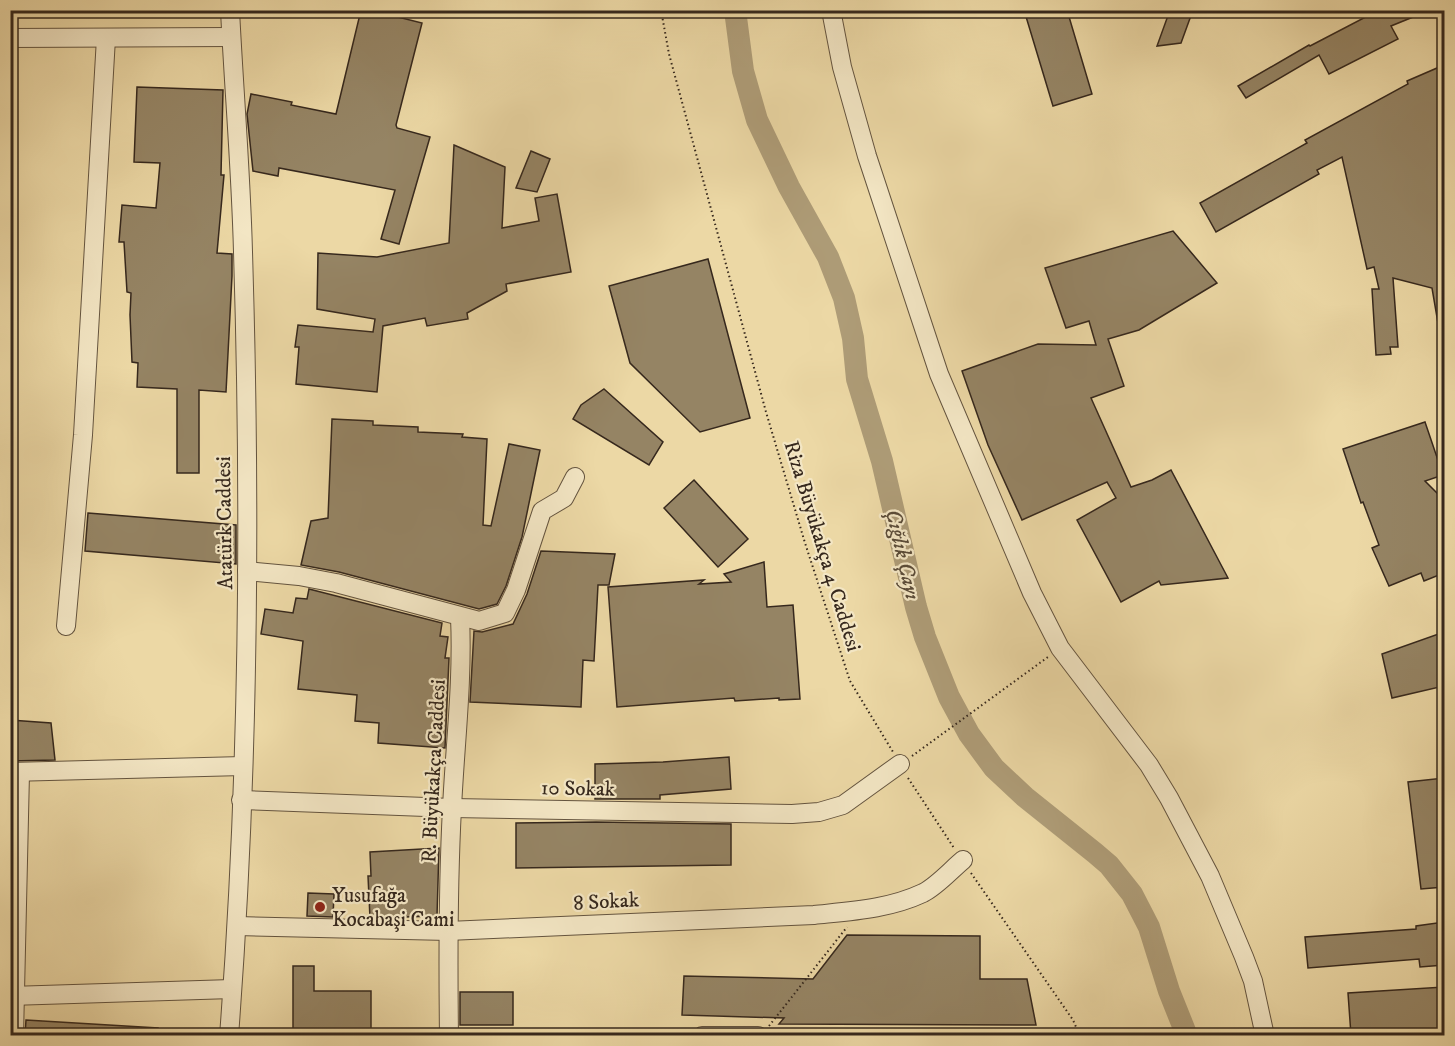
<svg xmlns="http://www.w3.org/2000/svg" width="1455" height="1046" font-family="'IM FELL DW Pica',serif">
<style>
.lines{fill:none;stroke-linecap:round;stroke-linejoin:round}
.river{stroke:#ae9c77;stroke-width:22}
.building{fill:#958464;stroke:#36281d;stroke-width:1.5}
.minor-casing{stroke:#64543f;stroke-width:20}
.path{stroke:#36281d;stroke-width:2;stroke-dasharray:1.5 3;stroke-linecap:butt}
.minor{stroke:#f3e6c4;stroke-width:18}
.poi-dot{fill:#8f2418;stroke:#f3e6c4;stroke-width:2}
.labels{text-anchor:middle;stroke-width:4.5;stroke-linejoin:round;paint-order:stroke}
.street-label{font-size:21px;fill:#36281d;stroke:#f3e6c4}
.poi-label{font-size:21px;fill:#36281d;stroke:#f3e6c4;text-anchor:start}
.water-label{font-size:22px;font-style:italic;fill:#5a4b38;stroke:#f3e6c4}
</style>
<rect width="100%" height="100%" fill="#ecd8a5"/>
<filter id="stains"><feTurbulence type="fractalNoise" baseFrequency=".00333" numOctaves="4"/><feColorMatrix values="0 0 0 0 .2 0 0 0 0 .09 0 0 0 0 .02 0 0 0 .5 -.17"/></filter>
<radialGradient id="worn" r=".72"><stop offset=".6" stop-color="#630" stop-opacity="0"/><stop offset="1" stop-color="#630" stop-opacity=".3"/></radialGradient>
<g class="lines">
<!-- river -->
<polyline class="river" points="735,10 743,71 757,120 789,187 828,257 844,298 853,338 857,379 882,461 916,607 925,637 949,697 969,734 994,768 1025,797 1095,853 1109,865 1132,894 1149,927 1169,991 1187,1036"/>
</g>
<!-- building -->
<g class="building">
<polygon points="361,10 370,10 422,23 396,125 397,128 430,137 399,244 381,239 395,190 279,168 278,176 253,171 247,114 251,94 292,102 291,105 336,114"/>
<polygon points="1024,10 1067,10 1092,94 1053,106"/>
<polygon points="1170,10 1193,10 1181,43 1157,46"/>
<polygon points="1379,10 1428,11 1391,26 1398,39 1329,74 1319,55 1246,98 1238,86 1309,45 1310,46"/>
<polygon points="1444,65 1444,328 1439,329 1432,288 1393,278 1398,347 1390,347 1391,354 1376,355 1372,289 1379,289 1374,267 1367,269 1342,157 1317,170 1319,174 1216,232 1200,203 1307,143 1305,140 1408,84 1407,81"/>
<polygon points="137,87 223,90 221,175 224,175 217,253 232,254 232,276 226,392 199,390 199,473 177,473 177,389 137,387 138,363 132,362 130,315 131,293 127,292 124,242 119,242 122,205 156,208 160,163 134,162"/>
<polygon points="454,145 505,167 502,228 539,221 535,198 557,194 571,272 506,284 507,291 467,313 468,319 427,326 425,318 383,326 377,392 296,384 299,347 295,347 298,325 373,332 375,319 317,309 318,253 377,257 449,243"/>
<polygon points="531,151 550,159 537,192 516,188"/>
<polygon points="1173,231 1217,283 1139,330 1108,339 1124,386 1091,398 1131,487 1152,480 1171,470 1228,578 1161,585 1159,581 1121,602 1077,520 1116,498 1107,482 1022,520 988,445 962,371 1038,344 1096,345 1089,321 1066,328 1045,268"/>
<polygon points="708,259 750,418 700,432 630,363 609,286"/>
<polygon points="604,389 663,442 649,465 573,419 581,405"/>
<polygon points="332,419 373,421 373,425 418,427 418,432 463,434 462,437 487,439 483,525 491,526 509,444 540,450 522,537 506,586 497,604 479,609 339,572 301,565 311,521 328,518"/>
<polygon points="1425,422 1443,475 1425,481 1444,500 1444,573 1424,581 1421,573 1389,586 1372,548 1379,545 1363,502 1361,503 1343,449"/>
<polygon points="694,480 748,539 718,567 664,508"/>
<polygon points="88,513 236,525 236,564 85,551"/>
<polygon points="541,551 615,554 609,585 598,585 594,661 583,660 581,707 470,702 474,631 482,632 513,624 527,594"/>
<polygon points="764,562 767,607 793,605 800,699 779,700 779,698 735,701 734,698 617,707 608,587 704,580 699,584 731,582 724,574"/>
<polygon points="309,589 442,623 440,636 448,637 445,658 449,658 445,748 378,743 379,723 355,721 357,695 298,689 303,641 261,634 265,609 293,613 296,598 307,599"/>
<polygon points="1444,632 1444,686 1392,698 1382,654"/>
<polygon points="10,720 51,723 55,760 10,761"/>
<polygon points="729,757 731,789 660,795 660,799 595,799 595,764 663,762"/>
<polygon points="1444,778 1444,887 1421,889 1408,782"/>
<polygon points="596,822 731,824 731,865 516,868 516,823"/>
<polygon points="439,848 437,916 370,918 368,876 371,876 370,852"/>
<polygon points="308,893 334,894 333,917 307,916"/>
<polygon points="1444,922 1444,965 1420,967 1419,959 1308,968 1305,937 1416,929 1416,926"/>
<polygon points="847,935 980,936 980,979 1027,979 1036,1025 779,1024 784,1018 682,1015 684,976 813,979"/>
<polygon points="293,966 314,966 314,991 371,991 371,1035 316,1035 316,1029 293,1029"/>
<polygon points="1444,987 1444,1035 1351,1035 1348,993"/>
<rect x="460" y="992" width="53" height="33"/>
<polygon points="26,1020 158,1028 158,1035 25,1035"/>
</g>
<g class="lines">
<!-- minor casing -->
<g class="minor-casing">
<g id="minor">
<polyline points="831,10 842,67 867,156 939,374 1032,593 1060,648 1149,765 1169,798 1210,876 1244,957 1253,981 1265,1036"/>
<polyline points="10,38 231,37"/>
<polyline points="247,571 299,576 336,583 479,621 505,613 516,590 542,511 564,498 575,477"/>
<polyline points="66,626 83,435 106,38"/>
<polyline points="10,772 243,766"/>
<polyline points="241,800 452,808 792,814 819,812 843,805 900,764"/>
<path d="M237,926L448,931L814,915C852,911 889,909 923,893C937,886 951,870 963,860"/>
<polyline points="10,996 232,989"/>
<polyline points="14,1036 20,773"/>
<path d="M229,1036C249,775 251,513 243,252C241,172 234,91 230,10"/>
<path d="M449,1036C448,960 448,884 452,808C455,744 463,681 460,617"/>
<polyline points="702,1036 758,1036"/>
</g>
</g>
<!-- path -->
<g class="path">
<polyline points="661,10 669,54 766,412 805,543 850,681 893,752"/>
<polyline points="912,756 1048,657"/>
<polyline points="908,778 954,848"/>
<polyline points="971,873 1073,1020 1080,1036"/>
<polyline points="769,1026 847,927"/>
</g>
<!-- minor -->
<use href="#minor" class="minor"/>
</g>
<!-- markers -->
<circle class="poi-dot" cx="320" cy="907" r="6"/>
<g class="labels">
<!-- street labels -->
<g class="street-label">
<text transform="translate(224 523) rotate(-91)" y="7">Atatürk Caddesi</text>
<text transform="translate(823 546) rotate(73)" y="7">Riza Büyükakça 4 Caddesi</text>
<text transform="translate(433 771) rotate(-87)" y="7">R. Büyükakça Caddesi</text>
<text transform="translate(578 788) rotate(1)" y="7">10 Sokak</text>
<text transform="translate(606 901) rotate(-3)" y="7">8 Sokak</text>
</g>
<!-- poi labels -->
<g class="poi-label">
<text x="332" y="902">Yusufağa<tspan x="332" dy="24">Kocabaşi Cami</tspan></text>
</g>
<!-- water labels -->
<g class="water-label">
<text transform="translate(904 554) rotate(77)" y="8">Çığlık Çayı</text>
</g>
</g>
<!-- margin -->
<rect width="1455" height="1046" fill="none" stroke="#ecd8a5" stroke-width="36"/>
<rect x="12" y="12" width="1431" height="1022" fill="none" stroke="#36281d" stroke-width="3"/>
<rect x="18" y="18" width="1419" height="1010" fill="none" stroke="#36281d" stroke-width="1.5"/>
<rect width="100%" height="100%" filter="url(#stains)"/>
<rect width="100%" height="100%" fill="url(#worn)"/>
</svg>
